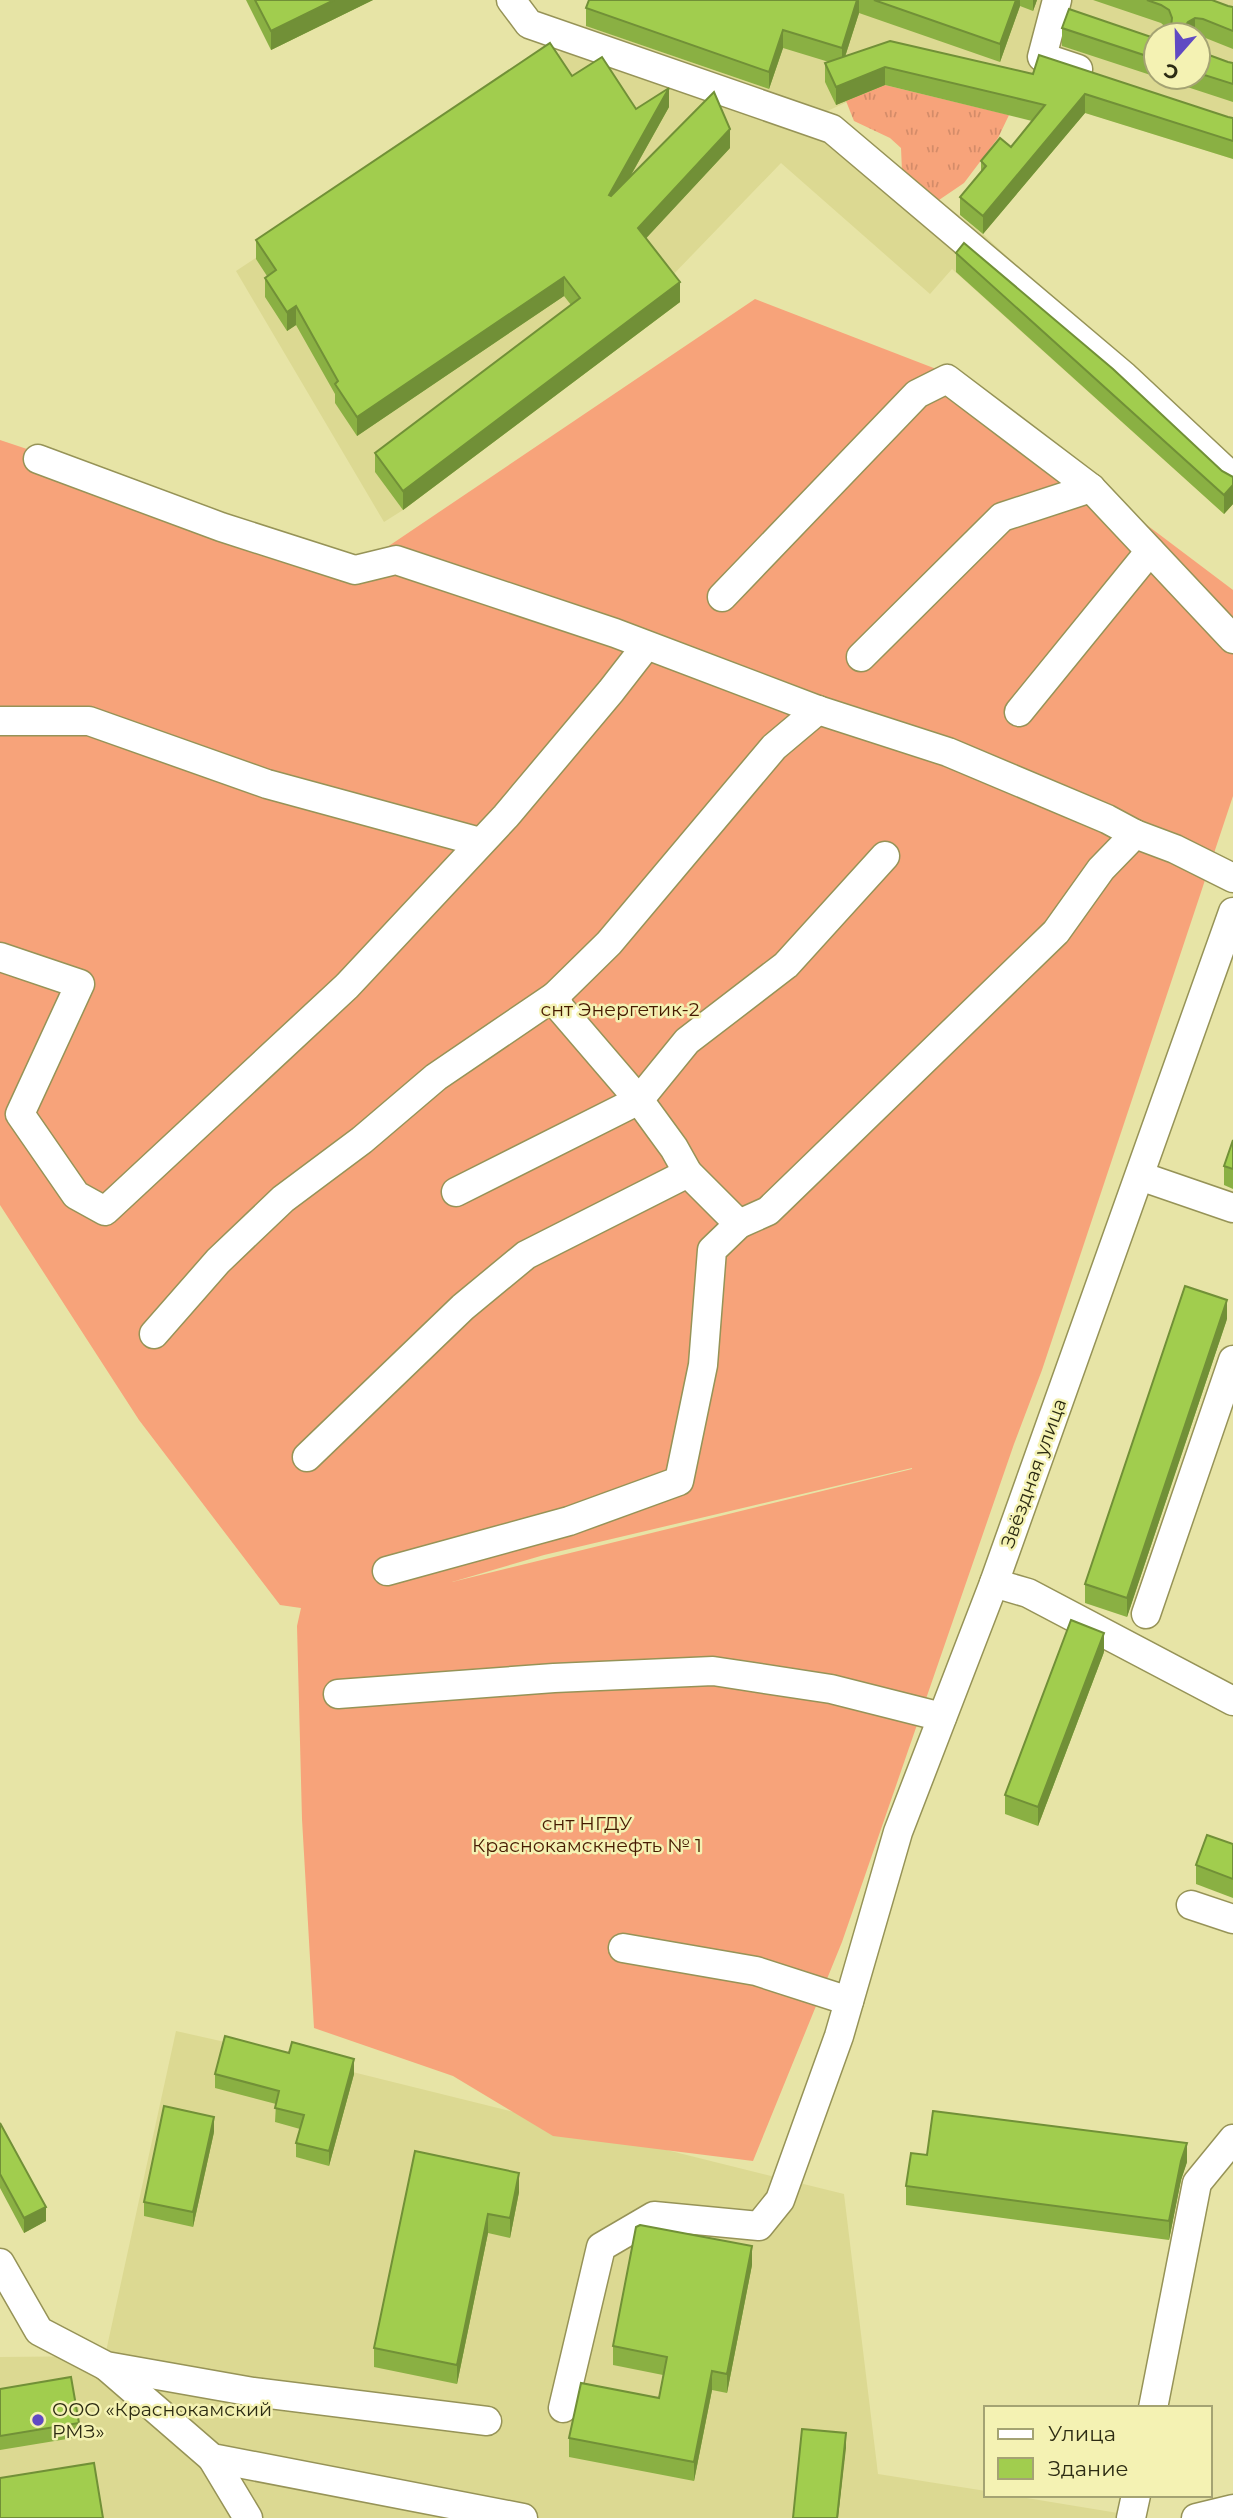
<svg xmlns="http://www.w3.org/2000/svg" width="1233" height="2518" font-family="Montserrat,sans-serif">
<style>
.built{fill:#dcd992;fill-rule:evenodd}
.grass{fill:url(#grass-tufts)}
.garden{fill:#f7a37a;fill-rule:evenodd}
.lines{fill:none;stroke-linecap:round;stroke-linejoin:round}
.minor-casing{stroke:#969357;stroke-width:31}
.minor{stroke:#fff;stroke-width:28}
.wall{fill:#8ab043}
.shaded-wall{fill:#719037}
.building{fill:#a1cd4e;stroke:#719037;stroke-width:2}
.poi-dot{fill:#604ac3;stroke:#f4f2b3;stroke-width:2.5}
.labels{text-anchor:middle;stroke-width:5;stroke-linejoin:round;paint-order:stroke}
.park-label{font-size:19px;fill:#461a01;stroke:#f4f2b3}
.street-label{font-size:19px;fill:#2d2c13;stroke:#f4f2b3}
.poi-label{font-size:19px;fill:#2d2c13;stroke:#f4f2b3;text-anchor:start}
</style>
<defs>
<pattern id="grass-tufts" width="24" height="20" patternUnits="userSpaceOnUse" patternTransform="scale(1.75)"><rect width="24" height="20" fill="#f7a37a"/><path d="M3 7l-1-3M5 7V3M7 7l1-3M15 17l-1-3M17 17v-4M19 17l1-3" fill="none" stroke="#d48c69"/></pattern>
</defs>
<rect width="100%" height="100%" fill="#e7e4a6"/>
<!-- built -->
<g class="built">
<path d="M599,0H1233V159L1032,96L1009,115L885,85L825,112L983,234L1233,468V504L1224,514L952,269L930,294L781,163L666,282L680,302L403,510L384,522L236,271L550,62L584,30L594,3ZM1156,35H1198V77H1156Z"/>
<polygon points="176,2031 292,2057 844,2194 878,2474 986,2491 986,2495 1009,2495 1118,2513 1118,2518 0,2518 0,2357 105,2356"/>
</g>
<!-- grass -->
<polygon class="grass" points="885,85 1009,115 998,138 964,183 939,200 902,171 901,148 890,138 854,121 846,101"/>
<!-- garden -->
<path class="garden" d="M755,299L944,372L1233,590V796L1042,1370L1014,1444L842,1942L753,2161L553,2136L453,2076L314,2028L302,1819L297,1626L301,1608L280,1605L139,1420L0,1205V440L365,562ZM912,1468V1469L452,1582L544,1555Z"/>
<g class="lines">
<!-- minor casing -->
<g class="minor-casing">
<g id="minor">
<polyline points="511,0 529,24 832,129 1124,376 1233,478"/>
<polyline points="1057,0 1042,57 1078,69"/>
<polyline points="38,459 221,527 355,570 396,560 615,633 818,710 948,752 1107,819 1135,834 1175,849 1233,878"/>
<polyline points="722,597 917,394 947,379 1091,488 1233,639"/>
<polyline points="861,657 1002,517 1091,488"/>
<polyline points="1019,712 1150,551"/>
<polyline points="0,721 89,721 267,784 480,842"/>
<polyline points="0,957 80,984 20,1114 76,1195 105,1211 347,986 506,816 611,691 646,646"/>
<polyline points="555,996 609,943 774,747 818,710"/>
<polyline points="1140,1176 1233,1208"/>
<polyline points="456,1192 639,1100 687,1041 786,965 885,856"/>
<polyline points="154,1334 218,1261 283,1199 362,1140 436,1077 555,996 560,1008 639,1100 674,1148 688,1173 739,1224"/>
<polyline points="307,1457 463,1307 526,1255 688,1173"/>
<polyline points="387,1571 569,1521 679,1481 703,1365 712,1250 739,1224 768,1211 1056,932 1101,869 1135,834"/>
<polyline points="994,1583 1028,1593 1233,1701"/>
<polyline points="1146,1614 1233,1360"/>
<polyline points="338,1694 554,1678 713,1671 831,1689 942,1717"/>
<polyline points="1191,1905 1233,1919"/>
<polyline points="623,1948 756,1971 849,2001"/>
<polyline points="0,2263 39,2331 106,2366 253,2392 487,2421"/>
<polyline points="107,2367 212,2458 523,2518"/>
<polyline points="563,2408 601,2247 654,2216 759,2226 780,2200 839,2036 898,1832 994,1583 1233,912"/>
<polyline points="1153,2408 1197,2183 1233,2139"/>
<polyline points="212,2458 248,2518"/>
<polyline points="1131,2518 1136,2495"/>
<polyline points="1196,2518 1233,2509"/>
</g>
</g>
<!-- minor -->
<use href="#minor" class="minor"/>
</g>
<!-- wall -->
<g class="wall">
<polygon points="246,0 373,0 271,50"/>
<polygon points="589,0 1037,0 1033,11 1020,6 1000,62 859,13 845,57 1033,74 1233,118 1233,159 1085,113 983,234 960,215 960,197 981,172 981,161 1011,147 1032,121 885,85 836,105 825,82 825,63 829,62 783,48 769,89 586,26 586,8"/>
<polygon points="1093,0 1212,0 1228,6 1233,7 1233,49 1203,37 1198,37 1198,35 1163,35 1166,34 1169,30 1161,23"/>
<polygon points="1062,28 1156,37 1156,77 1198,77 1198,51 1228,62 1233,63 1233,102 1062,46"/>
<polygon points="572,76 636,109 669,107 630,177 730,148 646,238 680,302 403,510 375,472 375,453 571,305 564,296 357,436 335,403 335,394 296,325 287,331 265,297 265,278 267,276 256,259 256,240"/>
<polygon points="956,253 1222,471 1233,477 1233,504 1224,514 956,272"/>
<polygon points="1233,1140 1233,1189 1224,1185 1224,1166"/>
<polygon points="1227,1319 1127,1617 1085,1603 1085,1584"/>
<polygon points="1104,1652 1038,1826 1005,1814 1005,1795"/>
<polygon points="1233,1844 1233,1898 1196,1884 1196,1865"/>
<polygon points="215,2074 354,2074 329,2166 296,2157 296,2143 300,2129 275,2122 276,2104 215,2088"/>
<polygon points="0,2123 46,2221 24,2233 0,2188"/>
<polygon points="214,2132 193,2227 144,2216 144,2202"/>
<polygon points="415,2151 519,2192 510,2238 488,2233 457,2384 374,2367 374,2348"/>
<polygon points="1187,2162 1181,2180 1169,2240 906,2205 906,2186"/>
<polygon points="752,2265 727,2393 712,2390 694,2481 569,2457 569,2438 659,2398 663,2375 613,2365 613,2346"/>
<polygon points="0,2389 79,2423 79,2437 0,2450"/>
</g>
<!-- shaded-wall -->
<g class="shaded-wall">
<polygon points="334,0 373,0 271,50 271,31"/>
<polygon points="857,0 859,0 859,13 842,66 842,48"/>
<polygon points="1016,0 1020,0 1020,6 1000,62 1000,44"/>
<polygon points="1033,0 1037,0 1033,11"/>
<polygon points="1195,18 1195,35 1182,35 1183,29 1188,22"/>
<polygon points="783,30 783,48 769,89 769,72"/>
<polygon points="885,67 885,85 836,105 836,87"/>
<polygon points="669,88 669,107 609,214 609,195"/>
<polygon points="1085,94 1085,113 983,234 983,216"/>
<polygon points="730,129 730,148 638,247 638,228"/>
<polygon points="564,277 564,296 357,436 357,417"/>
<polygon points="680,282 680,302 403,510 403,491"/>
<polygon points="296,306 296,325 287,331 287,312"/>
<polygon points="1233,485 1233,504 1224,514 1224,495"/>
<polygon points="1227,1300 1227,1319 1127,1617 1127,1598"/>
<polygon points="1104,1633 1104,1652 1038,1826 1038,1807"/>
<polygon points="354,2059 354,2074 329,2166 329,2151"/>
<polygon points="214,2117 214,2132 193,2227 193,2212"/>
<polygon points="1187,2143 1187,2162 1181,2180 1169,2240 1169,2221 1181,2161"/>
<polygon points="519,2173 519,2192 510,2238 510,2218"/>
<polygon points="46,2207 46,2221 24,2233 24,2218"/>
<polygon points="488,2214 488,2233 457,2384 457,2365"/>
<polygon points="752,2246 752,2265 727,2393 727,2374"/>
<polygon points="712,2371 712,2390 694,2481 694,2462"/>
<polygon points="846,2433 846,2448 838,2518 837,2518"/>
</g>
<!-- building -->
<g class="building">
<polygon points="255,0 334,0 271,31"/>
<polygon points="589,0 857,0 842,48 783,30 769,72 586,8"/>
<polygon points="874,0 1016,0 1000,44"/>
<polygon points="1147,0 1212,0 1228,6 1233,7 1233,31 1203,19 1195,18 1188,22 1183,29 1182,35 1163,35 1166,34 1171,27 1172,18 1169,10 1161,5"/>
<polygon points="1069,9 1151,37 1156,37 1156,59 1062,28"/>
<polygon points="890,41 1033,74 1039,55 1228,117 1233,118 1233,141 1085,94 983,216 960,197 986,166 981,161 1000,138 1011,147 1045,105 885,67 836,87 825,63"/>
<polygon points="550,43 572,76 602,57 636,109 669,88 609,195 611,196 714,92 730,129 638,228 680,282 403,491 375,453 580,298 564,277 357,417 335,384 338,381 296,306 287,312 265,278 276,270 256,240"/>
<polygon points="1198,51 1228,62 1233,63 1233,84 1198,73"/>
<polygon points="964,243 1113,369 1222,471 1233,477 1233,485 1224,495 956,253"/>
<polygon points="1233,1140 1233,1169 1224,1166"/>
<polygon points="1185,1286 1227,1300 1127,1598 1085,1584"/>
<polygon points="1071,1620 1104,1633 1038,1807 1005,1795"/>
<polygon points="1207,1835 1233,1844 1233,1879 1196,1865"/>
<polygon points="225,2036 289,2053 292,2042 354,2059 329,2151 296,2143 304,2115 275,2108 279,2091 215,2074"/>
<polygon points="164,2106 214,2117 193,2212 144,2202"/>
<polygon points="933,2111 1187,2143 1181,2161 1169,2221 906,2186 911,2153 927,2155"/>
<polygon points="0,2123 46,2207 24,2218 0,2174"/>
<polygon points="415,2151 519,2173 510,2218 488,2214 457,2365 374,2348"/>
<polygon points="640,2225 752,2246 727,2374 712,2371 694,2462 569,2438 581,2383 659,2398 667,2357 613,2346 636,2227"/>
<polygon points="71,2377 79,2423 0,2436 0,2389"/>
<polygon points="802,2429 846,2433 837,2518 793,2518"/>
<polygon points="94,2463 103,2518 0,2518 0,2478"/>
</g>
<!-- markers -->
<circle class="poi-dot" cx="38" cy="2420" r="7"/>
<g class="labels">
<!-- park labels -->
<g class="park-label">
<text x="620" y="1016">снт Энергетик-2</text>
<text x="587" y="1830">снт НГДУ<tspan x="587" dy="22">Краснокамскнефть № 1</tspan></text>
</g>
<!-- street labels -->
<g class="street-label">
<text transform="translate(1033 1473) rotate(-70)" y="7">Звёздная улица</text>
</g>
<!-- poi labels -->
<g class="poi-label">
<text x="52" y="2416">ООО «Краснокамский<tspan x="52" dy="22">РМЗ»</tspan></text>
</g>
</g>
<!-- legend -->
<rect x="984" y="2406" width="228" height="91" fill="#f4f2b3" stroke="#a4a373" stroke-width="2"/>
<rect x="998" y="2429" width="35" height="10" fill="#ffffff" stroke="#a4a373" stroke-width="2"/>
<text x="1048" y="2441" font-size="21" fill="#2d2c13">Улица</text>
<rect x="998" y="2458" width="35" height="21" fill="#a1cd4e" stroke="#a4a373" stroke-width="2"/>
<text x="1048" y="2476" font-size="21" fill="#2d2c13">Здание</text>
<!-- north arrow -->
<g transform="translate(1177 56) rotate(200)"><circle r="33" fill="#f4f2b3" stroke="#a4a373" stroke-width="2"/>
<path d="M0-5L12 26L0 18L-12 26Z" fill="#604ac3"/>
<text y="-10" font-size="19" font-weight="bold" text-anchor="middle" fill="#2d2c13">С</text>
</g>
</svg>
